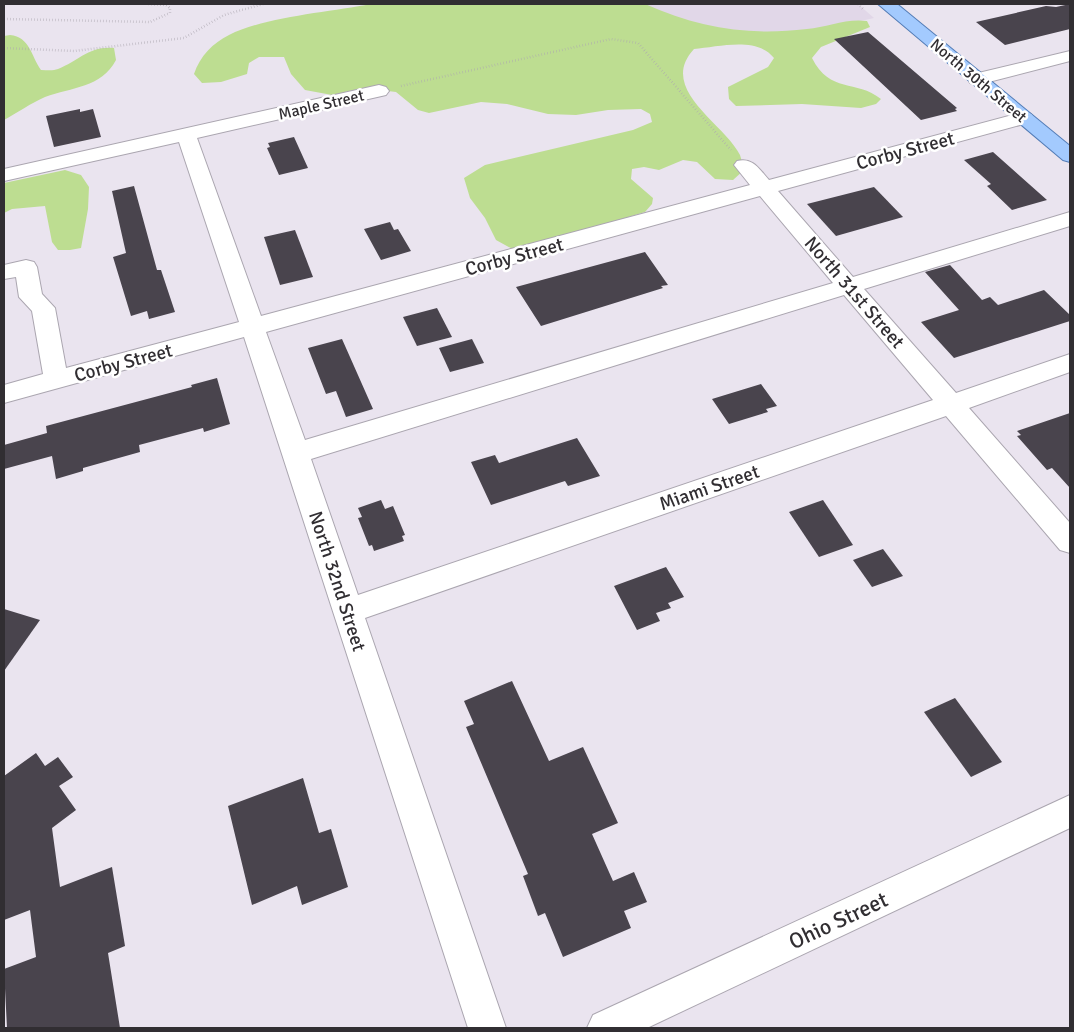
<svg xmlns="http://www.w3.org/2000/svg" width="1074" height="1032" font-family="Signika,sans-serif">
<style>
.built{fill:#e1d7e8}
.green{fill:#bddd91}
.building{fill:#49444d}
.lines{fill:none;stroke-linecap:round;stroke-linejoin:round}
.minor-casing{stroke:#aba6b0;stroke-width:2}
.major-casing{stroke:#537cb6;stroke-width:2}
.path{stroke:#ada8b1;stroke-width:2.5;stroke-dasharray:0.5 2.5;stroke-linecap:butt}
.minor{fill:#fff;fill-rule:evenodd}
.major{fill:#a3cafe;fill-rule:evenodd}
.labels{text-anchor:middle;stroke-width:5;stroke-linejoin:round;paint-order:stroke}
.far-street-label{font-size:16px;fill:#312e32;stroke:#fff}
.street-label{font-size:19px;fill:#312e32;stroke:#fff}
.near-street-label{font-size:22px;fill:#312e32;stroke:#fff}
</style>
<rect width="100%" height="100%" fill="#eae4ef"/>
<!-- built -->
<polygon class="built" points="592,4 858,4 874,18 775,40"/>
<!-- green -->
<g class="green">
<path d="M371,4H645C699,28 748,36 807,29C827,27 847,18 867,21L870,27L821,47L812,58C830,94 856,79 881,99L876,104L861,108L802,104L736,106L729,99L728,87L768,67L774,58C757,36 718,47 694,49C657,89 724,123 740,155C742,160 742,166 744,170L733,180L715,179L697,162L683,160L659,170L644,167L632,169L631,179L653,198L652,204L645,212L516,251L496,240L485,218L470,198L464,178L485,165L633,130L652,122L650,114L641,109L608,110L576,115L548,114L507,104L481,102L429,113L418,110L396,92L363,88L332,95L305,90L291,74L284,57H259L249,63L247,74L221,82L202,83L194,74C200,56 213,43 229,35C264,17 330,12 371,4Z"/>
<path d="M10,35C30,37 31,56 41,70C47,70 53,71 58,69C79,61 88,46 114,48L116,60C101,88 72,87 45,97C31,103 17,113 4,120V36Z"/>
<polygon points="65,170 81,175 89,187 88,209 81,248 70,250 58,250 52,242 45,206 12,209 4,213 4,183"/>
</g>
<!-- building -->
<g class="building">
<polygon points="1070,4 1070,29 1005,45 976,22 1046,6 1056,7"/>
<polygon points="868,32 957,108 955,109 957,111 921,120 834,39"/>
<polygon points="80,109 80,112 93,109 101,137 54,147 46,116"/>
<polygon points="294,137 308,168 279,175 267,148 270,147 268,143"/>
<polygon points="993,152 1047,200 1012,210 987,186 991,184 964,160"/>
<polygon points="134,186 157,270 161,270 175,312 149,319 147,311 131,316 113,257 126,253 112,191"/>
<polygon points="874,187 903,217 836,236 807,204"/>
<polygon points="390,222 394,230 398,229 411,251 381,260 364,229"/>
<polygon points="295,230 313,277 280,285 264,237"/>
<polygon points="645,252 668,285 661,286 663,288 541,326 516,287"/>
<polygon points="950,265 982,300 990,297 998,305 1044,290 1070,315 1070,321 954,358 921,322 959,310 925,272"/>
<polygon points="437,308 452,337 417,346 403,317"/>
<polygon points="342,339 373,409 346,417 336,391 326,394 308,348"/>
<polygon points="472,339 484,363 450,372 439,348"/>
<polygon points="217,378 230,424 204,432 203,428 139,445 140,452 83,468 83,471 56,479 52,456 4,469 4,445 47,433 46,426 192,387 191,385"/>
<polygon points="761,384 777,406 766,409 768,412 729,424 712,399"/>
<polygon points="1070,413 1070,488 1052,468 1047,470 1017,436 1021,435 1017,431"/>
<polygon points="577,438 600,476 568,486 565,481 491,505 471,462 495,455 499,463"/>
<polygon points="381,500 385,509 393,506 405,535 402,536 404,541 374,551 372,545 369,546 358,518 362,517 358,508"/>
<polygon points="823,500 853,545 819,557 789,512"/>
<polygon points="883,549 903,576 872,587 853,560"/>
<polygon points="666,567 684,597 668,603 671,608 656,613 660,621 637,630 614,586"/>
<polygon points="4,609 40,620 4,671"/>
<polygon points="512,681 549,761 583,747 618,823 592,834 613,881 634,872 647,902 624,911 631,928 563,957 545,913 538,916 523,876 528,874 466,727 474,724 464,701"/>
<polygon points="955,698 1002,762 971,777 924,712"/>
<polygon points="36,753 45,766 58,757 73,777 59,786 76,810 52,828 60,887 112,867 125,946 108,953 120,1028 7,1028 4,969 36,957 30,910 4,920 4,776"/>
<polygon points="303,778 319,833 331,829 348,887 302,905 297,886 252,905 228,806"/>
</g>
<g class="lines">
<!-- minor casing -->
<g class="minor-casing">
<g id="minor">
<polygon points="1070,51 1070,61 977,85 970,83 968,79 970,75"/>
<path d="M379,85L386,87L389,91L386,95L197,138L261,316L750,185L734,165L737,161C753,157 759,169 769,180L1024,112L1031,114L1034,118L1031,122L778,191L853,277L1070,212V226L864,289L956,393L1070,354V372L969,408L1070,523V553L1060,550L946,416L365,618L506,1028H468L244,337L4,403V385L43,374L32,311L19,297L16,277L4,279V265L26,260L34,262L37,267L42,294L55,308L66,368L239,322L179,142L4,181V169ZM760,196L833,283L305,440L266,332ZM844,295L933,400L358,595L311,459Z"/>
<polygon points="1070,795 1070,828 647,1028 587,1028 593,1015"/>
</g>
</g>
<!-- major casing -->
<g class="major-casing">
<polygon id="major" points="878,4 897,4 1070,146 1070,162 1063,160"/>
</g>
<!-- path -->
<g class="path">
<polyline points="858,4 863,9"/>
<polyline points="4,19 150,22 170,13 170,8 166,5 147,4"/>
<polyline points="4,48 74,51 184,38 224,15 263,4"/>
<polyline points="401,86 611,39 638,43 731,150"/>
</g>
<!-- minor -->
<use href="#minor" class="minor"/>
<!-- major -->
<use href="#major" class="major"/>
</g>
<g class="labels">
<!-- far-street labels -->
<g class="far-street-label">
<text transform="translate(979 80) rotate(40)" y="6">North 30th Street</text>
<text transform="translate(321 104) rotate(-13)" y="6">Maple Street</text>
</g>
<!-- street labels -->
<g class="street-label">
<text transform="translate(905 150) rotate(-15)" y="7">Corby Street</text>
<text transform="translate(514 256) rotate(-15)" y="7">Corby Street</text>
<text transform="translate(855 292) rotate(49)" y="7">North 31st Street</text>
<text transform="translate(123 362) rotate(-15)" y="7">Corby Street</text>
<text transform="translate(709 487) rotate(-19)" y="7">Miami Street</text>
<text transform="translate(338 581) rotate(72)" y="7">North 32nd Street</text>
</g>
<!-- near-street labels -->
<g class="near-street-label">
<text transform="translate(838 920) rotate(-25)" y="8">Ohio Street</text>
</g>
</g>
<!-- border -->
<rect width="1074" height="1032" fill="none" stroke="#312e32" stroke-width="10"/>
</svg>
